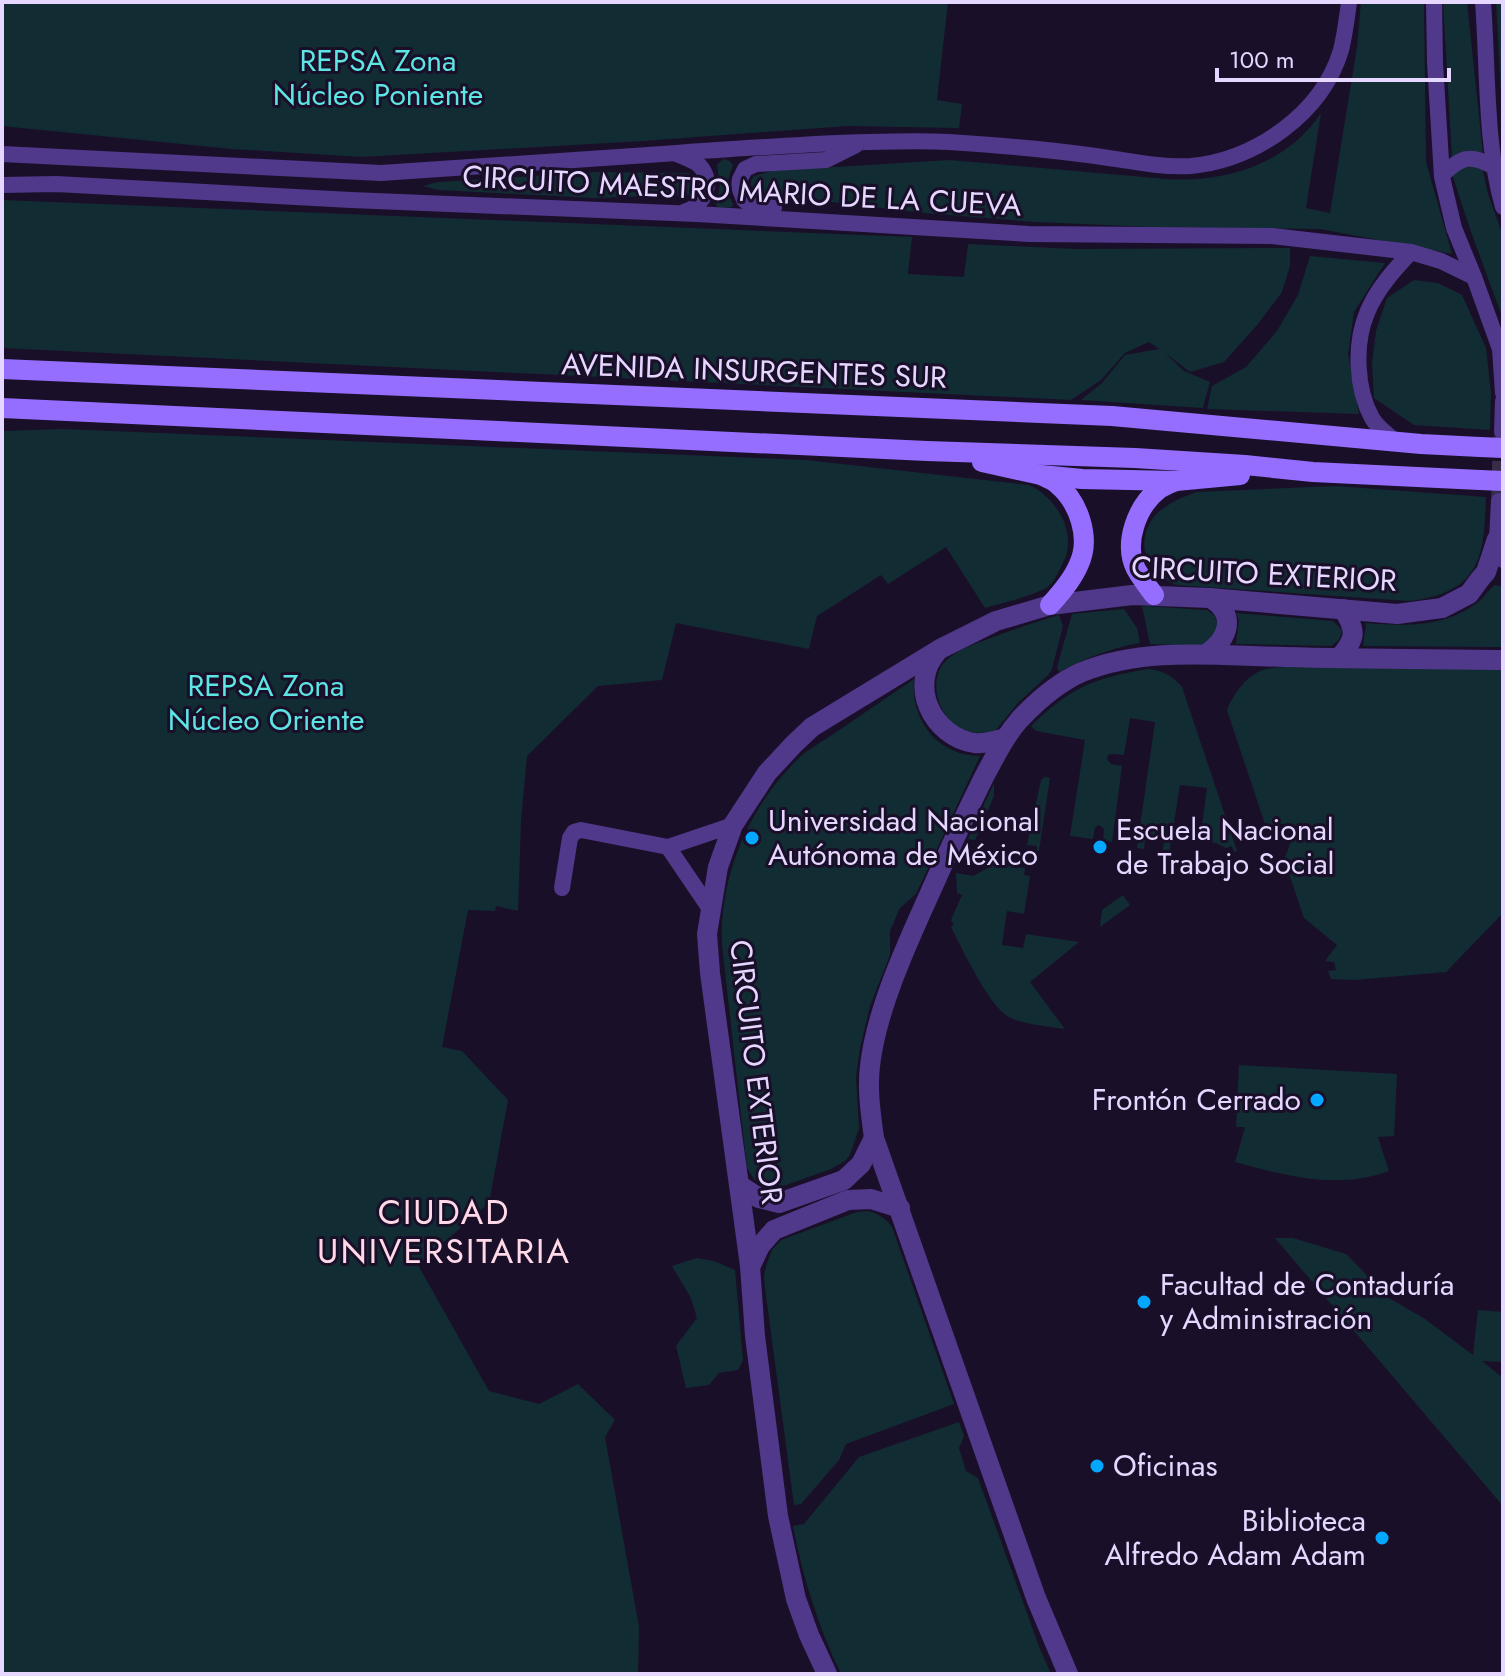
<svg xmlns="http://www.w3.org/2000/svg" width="1505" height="1676" font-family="Jost,sans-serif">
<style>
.green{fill:#122c33}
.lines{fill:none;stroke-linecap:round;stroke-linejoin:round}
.minor-tunnel{stroke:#382d49;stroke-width:16;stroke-dasharray:16 8;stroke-linecap:butt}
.minor{stroke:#50388a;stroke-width:16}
.tertiary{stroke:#50388a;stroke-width:20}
.secondary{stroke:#966eff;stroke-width:20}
.secondary-bridge{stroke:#966eff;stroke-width:20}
.poi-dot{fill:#03a7ff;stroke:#1a0f29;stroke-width:3}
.labels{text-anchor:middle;stroke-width:6;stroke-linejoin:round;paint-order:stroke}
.park-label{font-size:30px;fill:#5de5e4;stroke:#1a0f29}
.street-label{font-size:30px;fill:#e5d7ff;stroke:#1a0f29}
.poi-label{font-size:30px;fill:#e5d7ff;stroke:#1a0f29;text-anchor:start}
.quarter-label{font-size:34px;letter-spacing:2px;fill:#ffd9e8;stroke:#1a0f29}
</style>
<rect width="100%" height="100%" fill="#1a0f29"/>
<!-- green -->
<g class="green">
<polygon points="2,2 948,2 937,100 962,104 959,128 847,126 643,141 361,157 232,149 2,126"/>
<path d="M1361,2H1424L1426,162L1452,254L1320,229L1151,227L1036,222L924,213L756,193C750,188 749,182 754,176L771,171L949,160L1166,179C1226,183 1287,164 1321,113L1306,208L1330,213L1357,47Z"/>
<polygon points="1443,2 1467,2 1483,154 1452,158"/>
<polygon points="1496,2 1503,2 1503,128"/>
<path d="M723,159L730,161L733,165C727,182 725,187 733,204L732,207L719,208L716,205L720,185L717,165Z"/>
<polygon points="1462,165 1482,167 1488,194 1503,236 1503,319 1470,229 1452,174"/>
<path d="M597,172L688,173L695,177C699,185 696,192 688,195L594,198L438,190L423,186L438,182Z"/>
<polygon points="2,200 912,237 908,274 964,277 968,244 1077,249 1290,248 1290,266 1282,292 1258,324 1224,362 1190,372 1164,352 1184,371 1210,382 1203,408 1081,400 1102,383 1125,355 1159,349 1149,342 1125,353 1101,380 1071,400 2,348"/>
<polygon points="1310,256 1385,263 1354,312 1348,354 1359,414 1207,409 1212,386 1246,367 1277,331 1298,295"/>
<polygon points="1414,280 1438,283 1462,295 1486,348 1491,393 1490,430 1414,425 1374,398 1372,363 1376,331 1387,298"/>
<path d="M64,429L806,460L1029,485C1053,496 1073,525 1067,552C1066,558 1062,564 1060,569C1057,574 1054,581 1050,585C1039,595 1000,603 985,608L946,547L888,584L881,575L817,616L809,649L676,623L662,680L598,686L527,756L521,820L518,911L496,906L495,911L468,910L442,1047L462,1051L508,1100L489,1203L418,1265L489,1391L539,1404L578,1384L615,1420L605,1437L639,1627L638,1674H2V431Z"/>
<path d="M1335,486L1486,497C1484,558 1480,592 1410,601L1176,585C1148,573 1134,546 1153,518C1163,505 1182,497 1197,492Z"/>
<path d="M1495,585L1500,586L1503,588V647L1363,646L1366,623C1405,626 1443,628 1477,603C1484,598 1488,590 1495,585Z"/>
<polygon points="1142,606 1207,610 1215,616 1218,626 1212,640 1198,646 1150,644"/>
<path d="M1124,609L1137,628L1140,643C1111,648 1085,658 1059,672L1057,667L1072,614Z"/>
<path d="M1236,613L1333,621L1342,630C1341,638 1338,642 1331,646L1236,644L1239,620Z"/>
<path d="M1059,615L1063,626L1052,669L1048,675L1018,703L995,731C983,733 970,735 959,728C937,714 926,676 949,658C960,649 975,644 988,639C1012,630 1035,622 1059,615Z"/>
<path d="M1307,666L1503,667V913L1446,972L1354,980L1331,979L1328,971L1336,970L1334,962L1325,961L1337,945L1304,918L1284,859C1294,838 1299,815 1266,827L1227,710C1233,694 1249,672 1267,669C1280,666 1294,667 1307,666Z"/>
<path d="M1148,669C1163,671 1172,675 1182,687L1237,851L1234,852L1232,846L1226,848L1216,843L1200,840L1207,788L1180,785L1169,854L1162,853L1164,843L1156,833L1145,841L1144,849L1137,848L1155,722L1130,718L1124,755L1112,754L1108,755L1107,759L1111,764L1122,766L1112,842L1103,841L1104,829L1099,825L1095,827L1093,839L1070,836L1085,740L1036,731L1031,726C1071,687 1094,678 1148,669Z"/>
<path d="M914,679C910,719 937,756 980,756L916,894L900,908L890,931V955L870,1006L860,1048L856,1077L859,1128L850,1155L845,1161L831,1169L775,1189L754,1179L747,1168L722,945C719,875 750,804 801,756C810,748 822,742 832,735C859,716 887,698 914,679Z"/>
<polygon points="1045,777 1050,778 1039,851 1037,851 1037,846 1027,845 1041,780"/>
<polygon points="994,783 994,796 975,840 968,839"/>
<path d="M995,864L1025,868L1024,875L1030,876L1024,914L1007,911L1002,945L1023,948L1026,934L1079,942L1030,982L1065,1029C1047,1026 1025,1025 1009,1017C989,1007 962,948 951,927L954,925L951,920L962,895L957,893L956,873L973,876Z"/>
<polygon points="1123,895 1130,905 1100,927 1102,910"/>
<path d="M1239,1065L1397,1074L1394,1136L1378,1137L1389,1171C1338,1190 1285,1176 1235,1162L1245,1127H1236Z"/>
<path d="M867,1211C878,1213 885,1218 892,1227L954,1404L846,1444L839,1460L801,1504L794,1505L765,1288L764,1275L767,1263L772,1250L781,1240L857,1212Z"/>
<polygon points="1275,1238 1293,1238 1346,1254 1389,1298 1425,1319 1473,1355 1478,1310 1503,1312 1503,1362 1482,1361 1503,1378 1503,1506"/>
<polygon points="697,1258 714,1261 735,1270 743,1360 738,1370 719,1373 709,1385 686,1388 676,1346 697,1318 691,1298 672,1266"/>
<path d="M959,1422L964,1436L959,1448L966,1471L978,1478L1040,1649L1051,1674H841C818,1626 803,1578 793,1526L804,1524L859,1457Z"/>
</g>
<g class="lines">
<!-- minor-tunnel -->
<polyline class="minor-tunnel" points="1499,501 1501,437"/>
<!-- minor -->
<g class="minor">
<polyline points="1434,2 1435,63 1442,177 1454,228 1474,277 1500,349 1503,393"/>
<path d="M1483,2C1488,67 1485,145 1503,207"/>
<path d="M2,154L381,173L677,153C723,149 769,147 816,144C860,142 905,140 949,142C995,145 1043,149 1088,155C1121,159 1157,168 1191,166C1255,160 1322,114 1341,50C1345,34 1347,18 1349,2"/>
<path d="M677,154C685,158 694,160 700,166C715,183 704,206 684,212"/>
<path d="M1442,175C1461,157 1470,153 1494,167"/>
<polyline points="2,185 56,184 351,200 697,214 1029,234 1272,236 1411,252 1441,261 1474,277"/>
<polyline points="774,208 751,205 744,200 739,187 740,179 745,169 756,164 826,160 856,145"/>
<polyline points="1502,432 1503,401"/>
<path d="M1394,440C1387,434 1377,427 1372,418C1356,389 1354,344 1367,313C1376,290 1394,270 1411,252"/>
<polyline points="1499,501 1497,539 1503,560"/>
<polyline points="668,847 710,909"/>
<polyline points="562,888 570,838 574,832 581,830 668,847 733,825"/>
</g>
<!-- tertiary -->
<g class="tertiary">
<path d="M937,652C908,685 932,736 974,743C985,744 995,741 1005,738"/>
<path d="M1206,654C1229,639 1237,614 1210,598"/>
<path d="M1339,658C1356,639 1357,631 1343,609"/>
<polyline points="739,1185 759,1198 779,1203 844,1180 861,1164 874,1138"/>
<polyline points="751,1265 760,1246 774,1230 848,1200 871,1199 900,1208"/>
<polyline points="827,1674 809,1635 796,1599 778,1516 755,1336 750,1266 710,973 707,934 718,867 733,825 767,773 794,744 812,727 940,649 996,621 1050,605 1132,595 1210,598 1397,614 1442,608 1469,594 1480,579 1486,572 1497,539"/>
<path d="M1068,1674L1036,1598L874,1138C871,1115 867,1090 870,1066C876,1009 910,937 934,884C950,848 967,811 985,775C996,755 1005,736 1020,719C1038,700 1059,682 1082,672C1146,646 1219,656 1286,657C1358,659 1431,659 1503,660"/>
</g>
<!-- secondary -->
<g class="secondary">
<polyline points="2,369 1112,416 1421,444 1480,447"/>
<polyline points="2,408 927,451 1135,458 1245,465 1313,472 1480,480"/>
<polyline points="982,462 1041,475 1082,479 1176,481 1240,475"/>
<path d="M1041,475C1046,478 1053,480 1057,484C1079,502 1091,538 1079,564C1073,579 1061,593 1050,605"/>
<path d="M1154,595C1148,587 1141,578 1136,569C1123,543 1137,506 1159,489C1164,486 1170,483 1176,481"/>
</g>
<!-- secondary-bridge -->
<g class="secondary-bridge">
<polyline points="1480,447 1503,448"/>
<polyline points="1480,480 1503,481"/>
</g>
</g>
<!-- markers -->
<g class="poi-dot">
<circle cx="752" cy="838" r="8"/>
<circle cx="1100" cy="847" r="8"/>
<circle cx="1317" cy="1100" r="8"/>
<circle cx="1144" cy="1302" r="8"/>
<circle cx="1097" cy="1466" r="8"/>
<circle cx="1382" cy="1538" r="8"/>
</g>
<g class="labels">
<!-- park labels -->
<g class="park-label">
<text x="378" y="71">REPSA Zona<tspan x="378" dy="34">Núcleo Poniente</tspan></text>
<text x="266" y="696">REPSA Zona<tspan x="266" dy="34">Núcleo Oriente</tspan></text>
</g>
<!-- street labels -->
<g class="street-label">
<text transform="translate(742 191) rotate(3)" y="10">CIRCUITO MAESTRO MARIO DE LA CUEVA</text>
<text transform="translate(754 371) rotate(2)" y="10">AVENIDA INSURGENTES SUR</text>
<text transform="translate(1264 574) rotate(3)" y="10">CIRCUITO EXTERIOR</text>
<text transform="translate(756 1072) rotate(83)" y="10">CIRCUITO EXTERIOR</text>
</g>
<!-- poi labels -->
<g class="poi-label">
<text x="768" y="831">Universidad Nacional<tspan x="768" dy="34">Autónoma de México</tspan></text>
<text x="1116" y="840">Escuela Nacional<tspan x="1116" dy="34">de Trabajo Social</tspan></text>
<text x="1301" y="1110" text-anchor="end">Frontón Cerrado</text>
<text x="1160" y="1295">Facultad de Contaduría<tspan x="1160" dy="34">y Administración</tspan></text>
<text x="1113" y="1476">Oficinas</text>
<text x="1366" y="1531" text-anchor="end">Biblioteca<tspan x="1366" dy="34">Alfredo Adam Adam</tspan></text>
</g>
<!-- quarter labels -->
<g class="quarter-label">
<text x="444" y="1224">CIUDAD<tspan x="444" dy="39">UNIVERSITARIA</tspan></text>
</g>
</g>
<!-- border -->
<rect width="1505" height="1676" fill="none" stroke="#e5d7ff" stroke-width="8"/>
<!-- scale -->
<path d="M1217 68v12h232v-12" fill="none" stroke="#e5d7ff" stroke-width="4"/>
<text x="1229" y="68" font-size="24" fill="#e5d7ff" stroke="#1a0f29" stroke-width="6" paint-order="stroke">100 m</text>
</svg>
